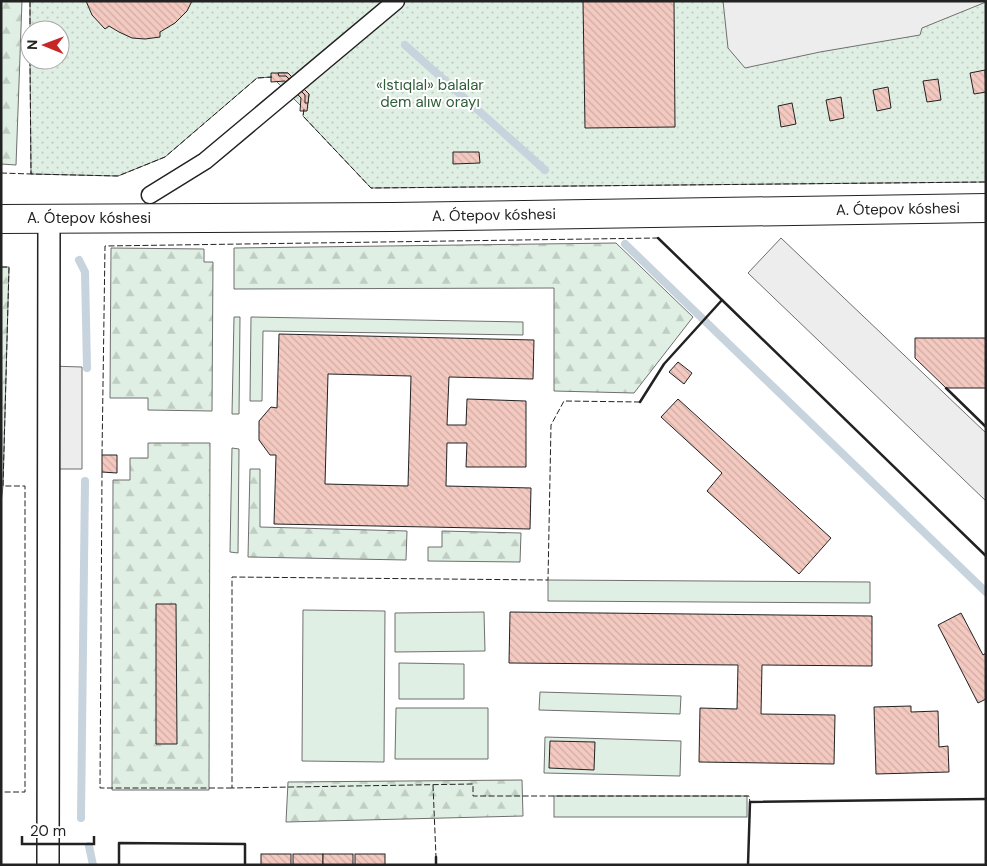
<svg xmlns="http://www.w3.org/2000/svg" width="987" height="866" font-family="'DM Sans',sans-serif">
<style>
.grass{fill:#e0efe3;stroke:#6f6f6f}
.forest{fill:url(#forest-firs);stroke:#6f6f6f}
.park{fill:url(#park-dots);stroke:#6f6f6f}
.parking{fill:#ededed;stroke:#6f6f6f}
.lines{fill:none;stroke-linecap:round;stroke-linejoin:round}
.stream{stroke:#c7d3dd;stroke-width:8}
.building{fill:url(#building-back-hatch);stroke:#222;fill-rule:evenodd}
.pedestrian-casing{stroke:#222;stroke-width:19}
.minor-casing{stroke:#222;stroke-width:24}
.secondary-casing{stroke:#222;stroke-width:30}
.pedestrian{stroke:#fff;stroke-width:16}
.minor{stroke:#fff;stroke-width:21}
.secondary{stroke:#fff;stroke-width:28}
.fence{stroke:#222;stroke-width:1;stroke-dasharray:6 2.5;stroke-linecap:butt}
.wall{stroke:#222;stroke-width:2.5}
.labels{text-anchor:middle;stroke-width:4;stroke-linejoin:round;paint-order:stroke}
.park-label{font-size:15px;fill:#2f5e38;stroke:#fff}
.street-label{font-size:15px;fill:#222;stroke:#fff}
</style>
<defs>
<pattern id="forest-firs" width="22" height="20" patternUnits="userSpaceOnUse" patternTransform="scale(1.25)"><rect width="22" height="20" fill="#e0efe3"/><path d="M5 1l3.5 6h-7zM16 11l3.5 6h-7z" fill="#c0cdc2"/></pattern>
<pattern id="park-dots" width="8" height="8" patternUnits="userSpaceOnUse" patternTransform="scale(1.25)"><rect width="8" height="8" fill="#e0efe3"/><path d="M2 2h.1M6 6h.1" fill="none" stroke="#c0cdc2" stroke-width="1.8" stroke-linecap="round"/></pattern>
<pattern id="building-back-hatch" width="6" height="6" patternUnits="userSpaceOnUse" patternTransform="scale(1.25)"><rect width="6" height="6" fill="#f3c9c0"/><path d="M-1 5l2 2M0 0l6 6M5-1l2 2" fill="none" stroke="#d0aca5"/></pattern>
</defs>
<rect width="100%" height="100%" fill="#fff"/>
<!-- grass -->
<g class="grass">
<polygon points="234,317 240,317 239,414 232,414"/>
<polygon points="251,317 523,322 523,335 263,331 262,401 250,401"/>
<polygon points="232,448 239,449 238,553 230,552"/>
<polygon points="548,580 870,582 870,603 548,601"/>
<polygon points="303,610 385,611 384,762 302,761"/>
<polygon points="484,612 485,651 395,652 395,613"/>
<polygon points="399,663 464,664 464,699 399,699"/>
<polygon points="540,692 681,696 680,714 539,710"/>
<polygon points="396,708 488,708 488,759 395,759"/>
<polygon points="545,737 681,741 680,776 544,773"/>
<rect x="554" y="796" width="193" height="21"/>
</g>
<!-- forest -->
<g class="forest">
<polygon points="1,1 22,1 16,165 1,164"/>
<polygon points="616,243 693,317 634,393 554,391 554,288 234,289 234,248"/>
<polygon points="111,248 204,249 204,262 213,262 212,411 148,410 148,398 110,398"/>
<polygon points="1,267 9,267 3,486 1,503"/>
<polygon points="148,443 210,443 209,790 112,790 113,480 130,480 130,458 148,458"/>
<polygon points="250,469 260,469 260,527 407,531 406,560 248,557"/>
<polygon points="442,531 521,533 520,562 428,561 428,547 442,547"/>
<polygon points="522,780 523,816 286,822 288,782"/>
</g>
<!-- park -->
<polygon class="park" points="30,1 986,1 986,182 371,188 303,116 304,109 272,77 257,78 165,157 118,176 31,174 30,60 60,60 60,30 30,30"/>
<!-- parking -->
<g class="parking">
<polygon points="723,1 986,1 986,2 922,28 920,35 820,52 745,68 728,48"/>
<polygon points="781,238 986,433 986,501 748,273"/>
<polygon points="49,366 82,367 82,469 48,469"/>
</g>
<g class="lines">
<!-- stream -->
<g class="stream">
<polyline points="405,45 545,170"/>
<polyline points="625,244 986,592"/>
<polyline points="79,260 85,272 87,368"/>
<polyline points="81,818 85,481"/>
<polyline points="89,846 93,865"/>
</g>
</g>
<!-- building -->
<g class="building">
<polygon points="86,1 192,1 187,11 175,23 160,32 160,37 145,39 132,38 119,32 109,26 105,29 92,15"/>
<polygon points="583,1 674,1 675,127 585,128"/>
<polygon points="985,70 986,92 974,94 970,73"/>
<polygon points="271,73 288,73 309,94 307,111 300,111 301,98 285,81 271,82"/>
<polygon points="278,73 288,73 309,94 308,103 305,103 305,95 286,76 279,76"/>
<polygon points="938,79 941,100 927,102 923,81"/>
<polygon points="888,87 891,108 877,111 873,90"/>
<polygon points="841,97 844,118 830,121 826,100"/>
<polygon points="792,103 796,124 781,127 778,106"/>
<polygon points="453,152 479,152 480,163 453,164"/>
<path d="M279,334L534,340L533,379L449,377L447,425H466L467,399L526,401V467H466L467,443H447L446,486L531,488L530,529L274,524L276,455H270L259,440V421L271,407L277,408ZM328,374L411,376L408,486L325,484Z"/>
<polygon points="915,338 986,338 986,388 946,388 915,358"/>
<polygon points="678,362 692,373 684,384 669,372"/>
<polygon points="678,399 831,538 799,574 707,491 722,473 661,417"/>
<polygon points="102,455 117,455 117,473 102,472"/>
<polygon points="156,604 176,604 177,744 156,744"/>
<polygon points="510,612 872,616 872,666 762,665 761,714 835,715 834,764 699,762 700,708 737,709 738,665 509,663"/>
<polygon points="961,613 983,655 986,653 986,699 978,703 938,625"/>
<polygon points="911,706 911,712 938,711 939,747 948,746 949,772 876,774 874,707"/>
<polygon points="550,741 595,742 594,770 549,768"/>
<rect x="261" y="854" width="30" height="11"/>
<rect x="293" y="854" width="30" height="11"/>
<rect x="323" y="854" width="30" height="11"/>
<rect x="355" y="854" width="30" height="11"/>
</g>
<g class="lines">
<!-- pedestrian casing -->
<g class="pedestrian-casing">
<polyline id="pedestrian" points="150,195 205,161 396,1"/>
</g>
<!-- minor casing -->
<g class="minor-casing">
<polyline id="minor" points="48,865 49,219"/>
</g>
<!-- secondary casing -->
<g class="secondary-casing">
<polyline id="secondary" points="1,219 393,217 986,208"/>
</g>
<!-- pedestrian -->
<use href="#pedestrian" class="pedestrian"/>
<!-- minor -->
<use href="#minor" class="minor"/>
<!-- secondary -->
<use href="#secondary" class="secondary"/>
<!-- fence -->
<g class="fence">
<polyline points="30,1 30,30"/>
<polyline points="30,60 31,174 118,176 165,157 257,78 272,77"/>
<polyline points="304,109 303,116 371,188 986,182"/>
<polyline points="1,173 31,174 31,172"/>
<polyline points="1,267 9,267 3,486 25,486 25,792 1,792"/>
<polyline points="640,402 564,401 551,425 548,580 232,577 232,788 473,784 473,796 749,796 750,802"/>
<polyline points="102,455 105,246 658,238"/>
<polyline points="102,472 100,788 232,788"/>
<polyline points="433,785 436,857"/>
</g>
<!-- wall -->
<g class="wall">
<polyline points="658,238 722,300"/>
<polyline points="946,388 986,427"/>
<polyline points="640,402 664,364 722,300 986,556"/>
<polyline points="436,857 436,865"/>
<polyline points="119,865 119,843 245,844 245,865"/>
<polyline points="748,865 750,802 986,799"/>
</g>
</g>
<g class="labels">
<!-- park labels -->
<g class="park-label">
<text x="430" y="90">«Istıqlal» balalar<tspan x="430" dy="17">dem alıw orayı</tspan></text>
</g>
<!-- street labels -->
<g class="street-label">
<text transform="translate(898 209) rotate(-1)" y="5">A. Ótepov kóshesi</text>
<text transform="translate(494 215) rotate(-1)" y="5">A. Ótepov kóshesi</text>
<text x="89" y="223">A. Ótepov kóshesi</text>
</g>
</g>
<!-- border -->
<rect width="987" height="866" fill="none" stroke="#222222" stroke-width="5"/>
<!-- north arrow -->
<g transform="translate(45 45) rotate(271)"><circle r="24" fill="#ffffff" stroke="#a7a7a7"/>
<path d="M0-4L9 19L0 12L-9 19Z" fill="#c62828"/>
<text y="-8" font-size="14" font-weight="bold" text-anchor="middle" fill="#222222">N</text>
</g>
<!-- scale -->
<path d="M22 836v8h72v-8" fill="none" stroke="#222222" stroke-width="2.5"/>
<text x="30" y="836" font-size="15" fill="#222222" stroke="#ffffff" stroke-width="4" paint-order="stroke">20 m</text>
</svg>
